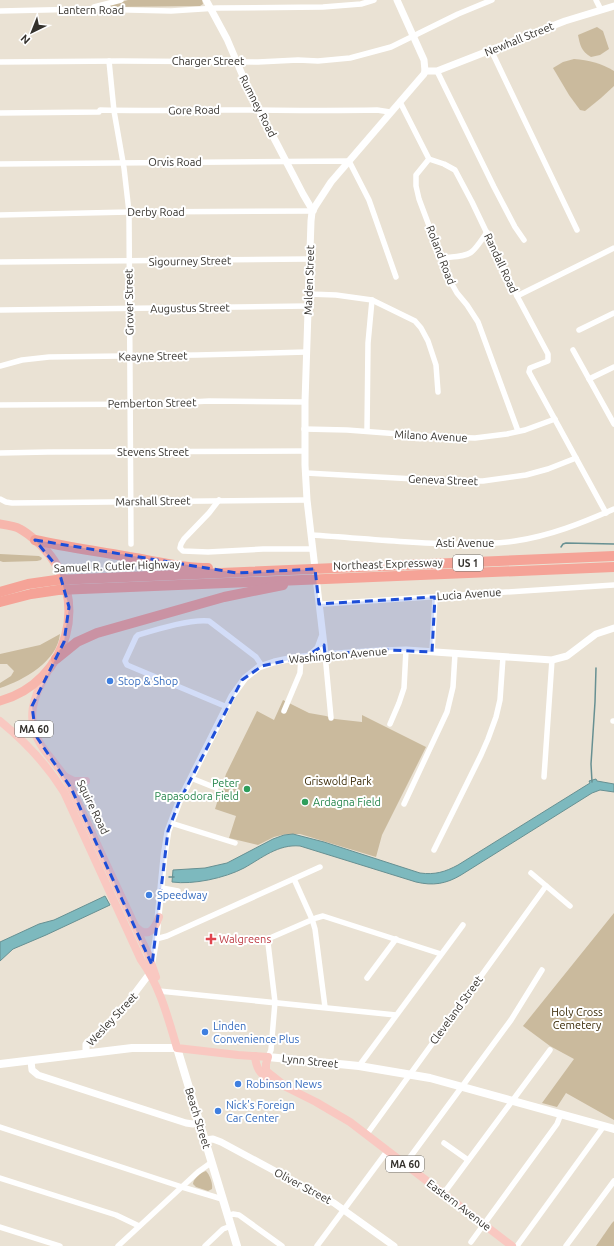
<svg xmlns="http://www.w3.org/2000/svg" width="614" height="1246" font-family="Ubuntu,sans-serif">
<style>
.green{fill:#caba9d}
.water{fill:#7db9be;stroke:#679092}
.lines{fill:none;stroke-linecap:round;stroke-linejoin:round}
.stream{stroke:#679092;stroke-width:1.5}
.minor{stroke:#fff;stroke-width:5.5}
.tertiary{stroke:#fff;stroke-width:7}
.secondary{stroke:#fff;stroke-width:8}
.primary{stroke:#f9c8c1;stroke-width:8}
.trunk{stroke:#f7b6ac;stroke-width:9}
.motorway{stroke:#f5a397;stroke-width:10}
.marked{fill:#1d4ed8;fill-opacity:0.2;stroke:#1d4ed8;stroke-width:3;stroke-dasharray:8 5;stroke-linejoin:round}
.shop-dot{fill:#3f7fe0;stroke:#fff;stroke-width:1.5}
.leisure-dot{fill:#2e9e5b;stroke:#fff;stroke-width:1.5}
.health-dot{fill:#e0444e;stroke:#fff;stroke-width:1.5}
.labels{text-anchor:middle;stroke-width:4;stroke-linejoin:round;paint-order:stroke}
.shield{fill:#fff;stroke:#716f6b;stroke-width:1}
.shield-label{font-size:10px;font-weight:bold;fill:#34312c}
.street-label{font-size:11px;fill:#34312c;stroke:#fff}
.shop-label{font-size:11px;fill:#366cbe;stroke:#fff;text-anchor:start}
.park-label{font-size:11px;fill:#372602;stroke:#fff}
.leisure-label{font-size:11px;fill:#27864d;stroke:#fff;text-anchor:end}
.health-label{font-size:11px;fill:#be3a42;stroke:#fff;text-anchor:start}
</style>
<rect width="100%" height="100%" fill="#eae2d4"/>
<!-- green -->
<g class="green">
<polygon points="128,0 202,0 203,4 200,6 112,7 110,6 110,5"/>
<path d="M597,27L603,31L609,49L600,55L591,57C581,51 580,45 578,35Z"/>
<path d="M574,59C589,60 601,63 614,71V86L601,98L585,111L580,110L569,95L553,68L563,62Z"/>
<polygon points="0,554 39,556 42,558 41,560 37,561 3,562 0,561"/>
<path d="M60,634C57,662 24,680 0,688V683L11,676L14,671L7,664H0V654L40,645Z"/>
<polygon points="283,700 309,713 326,716 335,719 362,722 362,715 426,747 382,835 376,857 300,834 286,834 274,837 258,845 229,838 236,816 215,809 226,774 257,711 274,720"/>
<polygon points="614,913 614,1120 566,1093 557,1107 542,1103 574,1059 550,1046 523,1026"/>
<path d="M206,1171C210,1175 213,1184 212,1189L208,1191L196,1187L193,1184C193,1179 201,1172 206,1171Z"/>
<polygon points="614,1221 614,1246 596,1246 612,1223"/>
</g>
<!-- water -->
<g class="water">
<path d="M596,779L597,781L614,784V792L600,790L592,793L461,875C446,884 433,886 416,882L300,846C278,844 262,858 244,868C225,878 193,885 172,882L173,870L205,868L227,863L273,839L284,835L293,834L324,842L420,873C435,875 445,872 458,865L590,783L589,781Z"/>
<polygon points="105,896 110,905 46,935 13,949 0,961 0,942 39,924 54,920"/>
</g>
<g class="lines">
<!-- stream -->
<g class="stream">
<polyline points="561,547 563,544 566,543 614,544"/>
<polyline points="592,782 591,764 595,702 596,668"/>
<polyline points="169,877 174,877"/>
</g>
<!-- minor -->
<g class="minor">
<polyline points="596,0 601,10"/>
<polyline points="94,7 121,0"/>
<polyline points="0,11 88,9 171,11 217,8 323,7 361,4 374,0"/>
<polyline points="491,50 577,230"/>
<polyline points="109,61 114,111 124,168 129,212 131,544"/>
<polyline points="0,62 122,61 258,62 298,60 318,61 350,58 391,47 458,14 492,0"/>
<polyline points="437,71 494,187 515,227 524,240"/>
<polyline points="400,102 429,159 416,175 416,186 419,199 449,279 457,293 467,305 478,322 518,431"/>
<path d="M0,113L99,112L100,110C142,111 183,110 225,110C275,110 326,111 377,110L390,112"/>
<polyline points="429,159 444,164 455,170 472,202 517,296 548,354 548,361 530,368 529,372 606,513"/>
<polyline points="0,164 349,161 369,200 396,277"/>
<polyline points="0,215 129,212 313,211"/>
<path d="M441,258C471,255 470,258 487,232"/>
<polyline points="0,262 309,259"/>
<polyline points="308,294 336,295 372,300 415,321 421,328 428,341 436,365 438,392"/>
<polyline points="517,296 614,248"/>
<polyline points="0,310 308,306"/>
<polyline points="579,330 614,313"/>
<polyline points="573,350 614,424"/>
<polyline points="0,366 22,360 49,357 197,355 306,352"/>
<polyline points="589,379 614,367"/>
<polyline points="0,405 155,404 209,401 305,402"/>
<polyline points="304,429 347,430 439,437 475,438 507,434 525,430 555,419"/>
<polyline points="367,431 368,343 372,300"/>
<polyline points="0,453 48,452 305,451"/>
<polyline points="306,473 451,481 483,481 526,475 548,469 576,458"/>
<polyline points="0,499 6,502 12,503 307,500"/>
<polyline points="219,500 209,513 184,539 181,544 180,548 183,551 208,552 263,549 312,549"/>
<path d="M311,535C344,537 376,540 409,542C444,544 480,546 515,541C550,536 582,523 614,509"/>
<polyline points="323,604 614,585"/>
<polyline points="432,652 435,597"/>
<polyline points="325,654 331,718"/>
<path d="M227,707L127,665L125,661L136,637L138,635C158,629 190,619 209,621L256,657L262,666"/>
<polyline points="284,711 300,673 301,657"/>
<polyline points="613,721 614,721"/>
<polyline points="390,724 399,703 404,688 406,650"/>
<polyline points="544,777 552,660"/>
<polyline points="191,778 216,788"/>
<polyline points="404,804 447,712 453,687 455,654"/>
<polyline points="171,823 235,843"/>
<polyline points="434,850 481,755 488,739 496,717 500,700 503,657"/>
<polyline points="531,873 570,906"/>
<polyline points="294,879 312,919 315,929 325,1007"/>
<polyline points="162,888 178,891"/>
<polyline points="156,939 167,936 320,867"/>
<polyline points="367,978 396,939"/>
<polyline points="159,991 396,1015"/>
<polyline points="268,1057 271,1050 275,1002 268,943 270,938 316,918 323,916 441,954"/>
<polyline points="359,1066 463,925"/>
<polyline points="0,1127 182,1187 222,1199"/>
<polyline points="367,1134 546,886"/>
<polyline points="444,1143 468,1160"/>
<polyline points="405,1164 511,1020 542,970"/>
<polyline points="0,1178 116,1215 139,1226"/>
<polyline points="444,1193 550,1050"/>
<polyline points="228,1216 233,1214 239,1215 282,1246"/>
<polyline points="0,1227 60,1246"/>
<polyline points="471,1242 557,1124 561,1114"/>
<polyline points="118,1246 198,1172 212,1162"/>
<polyline points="205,1246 223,1229 231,1226"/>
<polyline points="317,1246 388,1150"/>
<polyline points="517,1246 604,1126"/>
<polyline points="566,1246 614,1181"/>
</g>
<!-- tertiary -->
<g class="tertiary">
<polyline points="206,0 227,39 250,93 276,142 303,194 313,211"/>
<polyline points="425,71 437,71 565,21 614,6"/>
<polyline points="325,654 307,500 305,465 305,402 311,221 312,212 316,205 331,182 424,74 425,71 424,60 397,0"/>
<polyline points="309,656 318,648 322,637"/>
<polyline points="86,1053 86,1044 119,1014 150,973 156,939 164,856 168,831 179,802 232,696 245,678 259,667 274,662 293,658 320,655 378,651 406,650 552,660 567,656 596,634 614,628"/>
<polyline points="31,1061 32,1070 38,1075 186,1123 193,1124 199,1122"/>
<polyline points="205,1140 213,1139 221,1142 334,1203 394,1246"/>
</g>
<!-- secondary -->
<g class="secondary">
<polyline points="268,1057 359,1066 430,1078 614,1129"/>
<polyline points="0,1064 132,1048 177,1048 237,1246"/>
</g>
<!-- primary -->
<g class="primary">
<path d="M47,673C33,697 25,720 41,745C45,752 51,758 56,765C62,772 67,780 71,788L148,954L156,977"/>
<path d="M0,721C25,741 47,765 64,792L141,960C160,986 168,1018 177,1048L238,1055L268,1057L266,1064V1071L285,1086"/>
<polyline points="64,776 74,781 86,781"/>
<path d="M136,927C148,939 155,929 159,917"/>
<path d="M255,1056C256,1068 260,1074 270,1080"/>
<polyline points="280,1084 316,1102 350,1122 512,1246"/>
</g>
<!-- trunk -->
<path class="trunk" d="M0,524C7,525 15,526 20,529C28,533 35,540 42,546C92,597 69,682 0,701"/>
<!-- motorway -->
<g class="motorway">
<path d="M35,540C66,547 97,551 129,557C155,561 181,568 208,568"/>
<polyline points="0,592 28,584 56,580 614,556"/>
<polyline points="0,602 31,594 58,590 614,567"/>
<polyline points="56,659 77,642 97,633 224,597 283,585"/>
</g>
</g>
<!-- marked area -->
<path class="marked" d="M35,540L237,573L315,569L319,604L435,597L432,652L388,650L325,654L324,645L307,656L262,666L242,680L179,802L168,831L152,965L71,788L36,736L32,706L64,642L69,607L58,568Z"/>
<!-- markers -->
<g class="shop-dot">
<circle cx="110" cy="681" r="4"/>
<circle cx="149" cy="895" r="4"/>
<circle cx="205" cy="1032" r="4"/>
<circle cx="238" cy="1084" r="4"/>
<circle cx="218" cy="1111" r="4"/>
</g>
<g class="leisure-dot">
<circle cx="247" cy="789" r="4"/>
<circle cx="305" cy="802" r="4"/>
</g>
<path class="health-dot" d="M209 933h4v4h4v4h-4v4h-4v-4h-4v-4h4z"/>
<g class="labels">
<!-- shield labels -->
<g class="shield">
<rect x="453" y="555" width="30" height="16" rx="3"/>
<rect x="15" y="721" width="38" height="16" rx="3"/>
<rect x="386" y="1156" width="38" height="16" rx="3"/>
</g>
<g class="shield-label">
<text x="468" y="567">US 1</text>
<text x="34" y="733">MA 60</text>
<text x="405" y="1168">MA 60</text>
</g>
<!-- street labels -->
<g class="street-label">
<text x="91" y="14">Lantern Road</text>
<text transform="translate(519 39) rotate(-22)" y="4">Newhall Street</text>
<text x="208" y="65">Charger Street</text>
<text transform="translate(258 106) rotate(63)" y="4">Rumney Road</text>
<text transform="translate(194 110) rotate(-1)" y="4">Gore Road</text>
<text x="175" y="166">Orvis Road</text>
<text x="156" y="216">Derby Road</text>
<text transform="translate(441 255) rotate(69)" y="4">Roland Road</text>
<text transform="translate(190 261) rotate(-1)" y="4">Sigourney Street</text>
<text transform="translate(501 263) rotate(65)" y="4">Randall Road</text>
<text transform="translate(309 280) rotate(-88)" y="4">Malden Street</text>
<text transform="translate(129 302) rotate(-91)" y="4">Grover Street</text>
<text transform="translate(190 308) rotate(-1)" y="4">Augustus Street</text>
<text transform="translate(153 356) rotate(-1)" y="4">Keayne Street</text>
<text transform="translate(152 403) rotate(-1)" y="4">Pemberton Street</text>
<text transform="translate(431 436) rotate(3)" y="4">Milano Avenue</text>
<text x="153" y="456">Stevens Street</text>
<text transform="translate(443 480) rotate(2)" y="4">Geneva Street</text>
<text transform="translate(153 501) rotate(-1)" y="4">Marshall Street</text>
<text x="465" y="547">Asti Avenue</text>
<text transform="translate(388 564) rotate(-2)" y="4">Northeast Expressway</text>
<text transform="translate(117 566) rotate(-2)" y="4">Samuel R. Cutler Highway</text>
<text transform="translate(469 594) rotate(-4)" y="4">Lucia Avenue</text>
<text transform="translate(338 655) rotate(-5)" y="4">Washington Avenue</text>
<text transform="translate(93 807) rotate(64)" y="4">Squire Road</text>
<text transform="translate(456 1010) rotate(-54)" y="4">Cleveland Street</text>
<text transform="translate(112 1019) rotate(-47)" y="4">Wesley Street</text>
<text transform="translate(310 1061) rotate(6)" y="4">Lynn Street</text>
<text transform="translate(198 1118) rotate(73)" y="4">Beach Street</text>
<text transform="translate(303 1186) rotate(28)" y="4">Oliver Street</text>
<text transform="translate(459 1205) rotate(37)" y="4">Eastern Avenue</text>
</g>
<!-- shop labels -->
<g class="shop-label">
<text x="118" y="685">Stop &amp; Shop</text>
<text x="157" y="899">Speedway</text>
<text x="213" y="1030">Linden<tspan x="213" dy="13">Convenience Plus</tspan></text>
<text x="246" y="1088">Robinson News</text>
<text x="226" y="1109">Nick's Foreign<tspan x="226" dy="13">Car Center</tspan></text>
</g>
<!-- park labels -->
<g class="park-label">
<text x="338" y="785">Griswold Park</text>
<text x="577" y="1016">Holy Cross<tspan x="577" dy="13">Cemetery</tspan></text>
</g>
<!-- leisure labels -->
<g class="leisure-label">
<text x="239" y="787">Peter<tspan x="239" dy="13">Papasodora Field</tspan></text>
<text x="313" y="806" text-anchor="start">Ardagna Field</text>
</g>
<!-- health labels -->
<g class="health-label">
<text x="219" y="943">Walgreens</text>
</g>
</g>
<!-- north arrow -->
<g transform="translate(32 32) rotate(223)" stroke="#ffffff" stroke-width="3" paint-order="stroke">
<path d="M0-3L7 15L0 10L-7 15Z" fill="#34312c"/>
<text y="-6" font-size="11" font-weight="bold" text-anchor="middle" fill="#34312c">N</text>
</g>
</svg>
